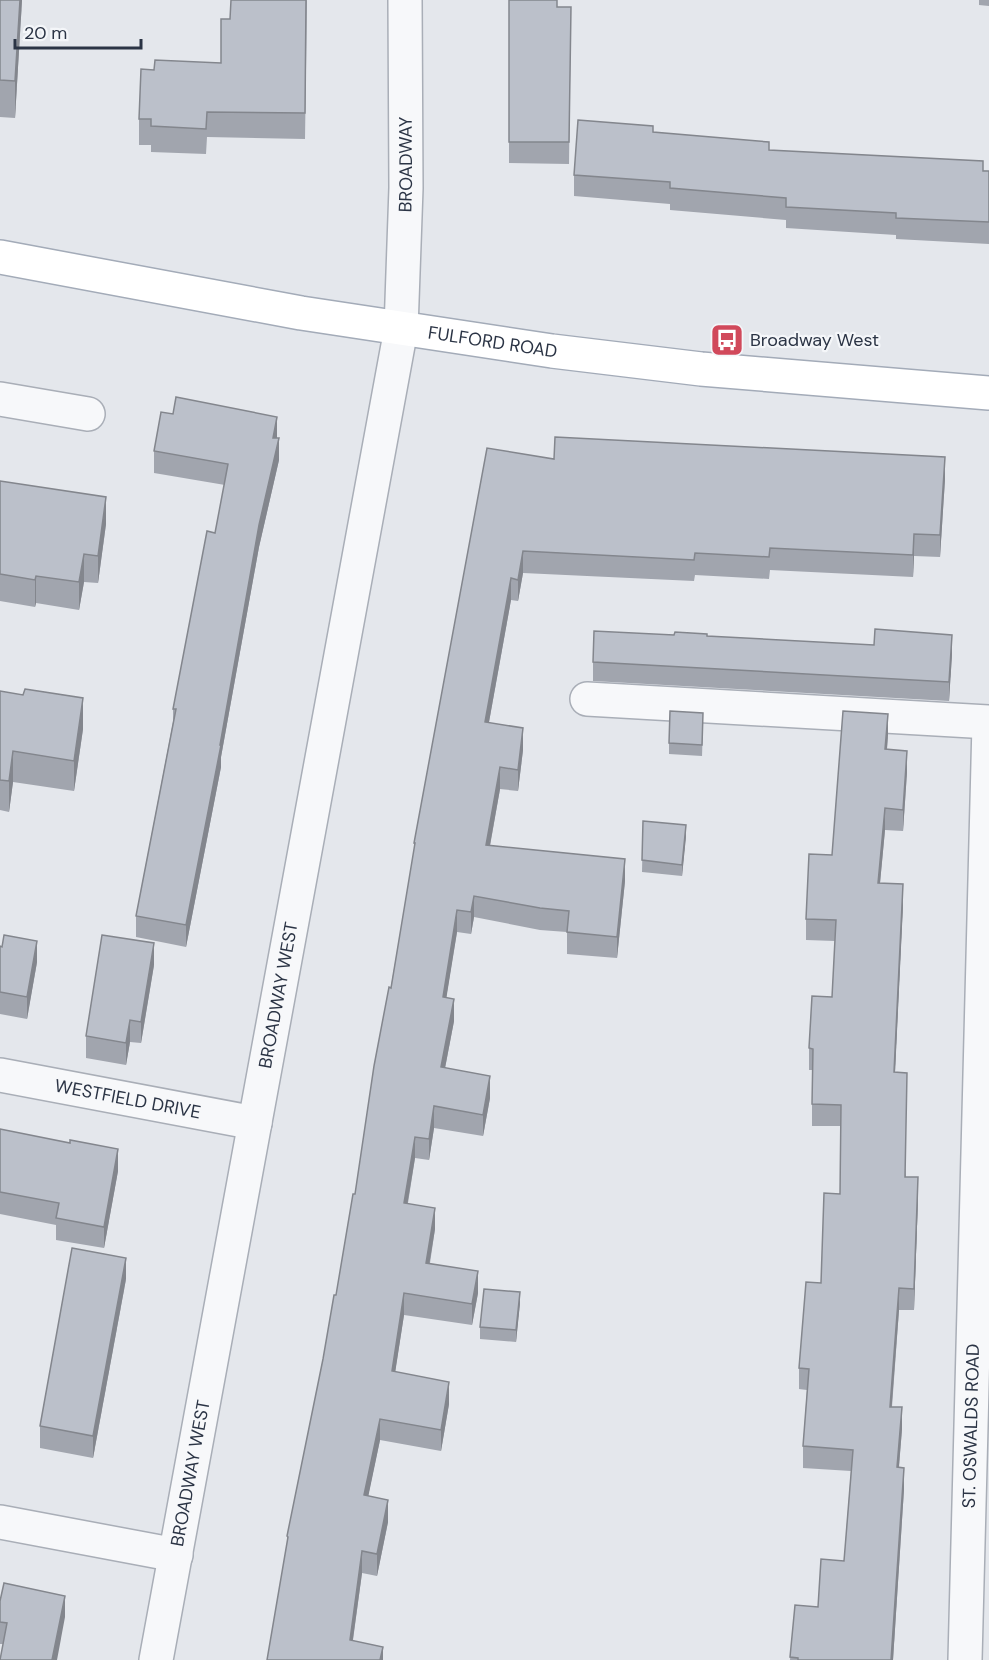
<svg xmlns="http://www.w3.org/2000/svg" width="989" height="1660" font-family="'DM Sans',sans-serif">
<style>
.lines{fill:none;stroke-linecap:round;stroke-linejoin:round}
.minor-casing{stroke:#a9aeb7;stroke-width:36}
.major-casing{stroke:#a3abb8;stroke-width:36}
.minor{stroke:#f7f8fa;stroke-width:33}
.major{stroke:#fff;stroke-width:33}
.wall{fill:#a1a5ae}
.shaded-wall{fill:#83868d}
.building{fill:#bbc0ca;stroke:#83868d;stroke-width:1.5}
.labels{text-anchor:middle;stroke-width:4.5;stroke-linejoin:round;paint-order:stroke}
.street-label{font-size:18px;fill:#2b3445;stroke:#f4f6f9}
.poi-label{font-size:18px;fill:#2b3445;stroke:#f4f6f9;text-anchor:start}
</style>
<rect width="100%" height="100%" fill="#e4e7ec"/>
<g class="lines">
<!-- minor casing -->
<g class="minor-casing">
<g id="minor">
<polyline points="0,399 88,414"/>
<polyline points="587,699 989,722"/>
<path id="s1" d="M0,1075L255,1123"/>
<polyline points="0,1522 176,1555"/>
<path id="s2" d="M156,1660L401,329L406,188L405,0"/>
<path id="s3" d="M965,1660L989,724"/>
</g>
</g>
<!-- major casing -->
<g class="major-casing">
<g id="major">
<path id="s4" d="M0,257L301,313L552,351L701,369L989,393"/>
</g>
</g>
<!-- minor -->
<use href="#minor" class="minor"/>
<!-- major -->
<use href="#major" class="major"/>
</g>
<!-- wall -->
<g class="wall">
<polygon points="0,0 22,0 15,118 0,117"/>
<polygon points="307,0 305,139 207,137 206,154 151,152 151,145 139,145 139,119 154,70 221,63 230,19"/>
<polygon points="509,0 557,7 571,7 569,164 509,163"/>
<polygon points="979,0 989,0 989,6 979,5"/>
<polygon points="653,132 769,150 989,171 989,244 896,239 896,235 786,228 786,220 670,210 670,204 574,196 574,175"/>
<polygon points="173,414 277,438 279,460 259,547 221,757 221,767 186,947 136,937 136,916 173,722 173,709 215,533 225,485 154,473 154,451"/>
<polygon points="554,459 945,479 940,557 914,556 913,577 770,570 769,579 695,575 694,581 523,573 518,601 511,600 489,722 523,750 518,791 500,789 490,846 625,881 617,958 567,954 567,932 540,930 474,917 471,934 457,932 446,998 454,1021 445,1068 490,1098 483,1136 434,1128 429,1160 415,1158 408,1203 435,1229 430,1263 478,1293 472,1325 404,1315 395,1372 449,1404 441,1451 380,1440 368,1496 388,1522 377,1576 362,1573 353,1640 383,1660 267,1660 287,1547 287,1536 336,1295 355,1194 414,853 414,843"/>
<polygon points="0,481 106,524 98,583 84,582 79,610 36,603 35,607 0,601"/>
<polygon points="707,636 952,654 949,701 593,681 593,662"/>
<polygon points="0,691 83,729 74,791 13,782 9,812 0,810"/>
<polygon points="703,724 702,756 669,754 669,743"/>
<polygon points="888,735 887,750 907,772 903,831 885,830 880,883 903,905 895,1072 906,1177 918,1199 914,1310 899,1310 892,1407 902,1429 899,1467 904,1489 893,1660 790,1660 795,1605 818,1607 844,1561 851,1471 803,1468 803,1446 807,1390 799,1389 799,1368 821,1283 840,1194 841,1126 812,1126 812,1070 809,1070 809,1048 832,997 835,941 806,940 806,919 832,855"/>
<polygon points="643,821 686,836 682,876 642,872"/>
<polygon points="0,946 37,962 27,1019 0,1014"/>
<polygon points="154,965 141,1043 130,1042 126,1065 86,1058 86,1036"/>
<polygon points="0,1129 118,1171 104,1248 56,1240 56,1225 0,1214"/>
<polygon points="126,1279 93,1458 40,1448 40,1426"/>
<polygon points="520,1303 516,1342 480,1339 480,1327"/>
<polygon points="0,1601 65,1617 3,1644 0,1644"/>
</g>
<!-- shaded-wall -->
<g class="shaded-wall">
<polygon points="20,0 22,0 15,118 15,81"/>
<polygon points="277,417 277,439 273,438"/>
<polygon points="279,438 279,460 259,547 221,757 221,767 186,947 186,925 259,525"/>
<polygon points="945,457 945,479 940,557 940,535"/>
<polygon points="106,497 106,524 98,583 98,556"/>
<polygon points="914,534 914,556 913,577 913,555"/>
<polygon points="523,551 523,573 518,601 518,580"/>
<polygon points="84,554 84,582 79,610 79,582"/>
<polygon points="36,576 36,603 35,607 35,580"/>
<polygon points="511,578 511,600 485,744 485,722"/>
<polygon points="952,635 952,654 949,701 949,682"/>
<polygon points="83,698 83,729 74,791 74,761"/>
<polygon points="888,714 888,735 885,771 885,749"/>
<polygon points="523,728 523,750 518,791 518,770"/>
<polygon points="13,751 13,782 9,812 9,781"/>
<polygon points="907,751 907,772 903,831 903,810"/>
<polygon points="500,767 500,789 486,867 486,845"/>
<polygon points="885,808 885,830 878,904 878,883"/>
<polygon points="686,825 686,836 682,876 682,865"/>
<polygon points="625,859 625,881 617,958 617,937"/>
<polygon points="903,884 903,905 894,1094 894,1072"/>
<polygon points="474,896 474,917 471,934 471,912"/>
<polygon points="457,910 457,932 443,1019 443,997"/>
<polygon points="37,941 37,962 27,1019 27,997"/>
<polygon points="154,943 154,965 141,1043 141,1022"/>
<polygon points="454,999 454,1021 441,1089 441,1067"/>
<polygon points="130,1020 130,1042 126,1065 126,1043"/>
<polygon points="490,1076 490,1098 483,1136 483,1115"/>
<polygon points="434,1106 434,1128 429,1160 429,1139"/>
<polygon points="415,1137 415,1158 404,1224 404,1203"/>
<polygon points="118,1149 118,1171 104,1248 104,1227"/>
<polygon points="918,1177 918,1199 914,1310 914,1289"/>
<polygon points="435,1208 435,1229 426,1284 426,1263"/>
<polygon points="126,1258 126,1279 93,1458 93,1436"/>
<polygon points="478,1271 478,1293 472,1325 472,1304"/>
<polygon points="899,1288 899,1310 890,1428 890,1407"/>
<polygon points="520,1292 520,1303 516,1342 516,1330"/>
<polygon points="404,1293 404,1315 392,1393 392,1371"/>
<polygon points="449,1382 449,1404 441,1451 441,1430"/>
<polygon points="902,1407 902,1429 897,1489 897,1467"/>
<polygon points="380,1419 380,1440 364,1517 364,1495"/>
<polygon points="904,1468 904,1489 893,1660 891,1660"/>
<polygon points="388,1500 388,1522 377,1576 377,1554"/>
<polygon points="362,1551 362,1573 350,1660 350,1640"/>
<polygon points="65,1596 65,1617 57,1660 52,1660"/>
<polygon points="383,1647 383,1660 380,1660"/>
</g>
<!-- building -->
<g class="building">
<polygon points="0,0 20,0 15,81 0,80"/>
<polygon points="231,0 306,0 305,113 207,112 206,129 151,126 151,119 139,119 141,69 154,70 155,60 221,63 221,19 230,19"/>
<polygon points="509,0 557,0 557,7 571,7 569,142 509,142"/>
<polygon points="578,120 653,126 653,132 769,142 769,150 983,161 983,171 989,171 989,222 896,218 896,213 786,207 786,198 670,188 670,182 574,175"/>
<polygon points="176,397 277,417 273,438 279,438 259,525 220,745 221,745 186,925 136,916 176,709 173,709 207,531 215,533 228,464 154,451 161,412 173,414"/>
<polygon points="555,437 945,457 940,535 914,534 913,555 770,548 769,557 695,553 694,560 523,551 518,580 511,578 485,722 523,728 518,770 500,767 486,845 625,859 617,937 567,932 569,911 540,908 474,896 471,912 457,910 443,997 454,999 441,1067 490,1076 483,1115 434,1106 429,1139 415,1137 404,1203 435,1208 426,1263 478,1271 472,1304 404,1293 392,1371 449,1382 441,1430 380,1419 364,1495 388,1500 377,1554 362,1551 350,1640 383,1647 380,1660 267,1660 288,1537 287,1536 323,1359 334,1295 336,1295 353,1194 355,1194 374,1066 389,987 391,988 415,843 414,843 487,448 554,459"/>
<polygon points="0,481 106,497 98,556 84,554 79,582 36,576 35,580 0,574"/>
<polygon points="875,629 952,635 949,682 593,662 594,631 674,635 675,632 707,634 707,636 874,645"/>
<polygon points="25,689 83,698 74,761 13,751 9,781 0,780 0,691 23,695"/>
<polygon points="670,711 703,713 702,745 669,743"/>
<polygon points="843,711 888,714 885,749 907,751 903,810 885,808 878,883 903,884 894,1072 907,1073 905,1177 918,1177 914,1289 899,1288 890,1407 902,1407 897,1467 904,1468 891,1660 798,1660 798,1658 790,1657 795,1605 818,1607 821,1559 844,1561 853,1450 803,1446 809,1369 799,1368 806,1282 821,1283 824,1193 840,1194 841,1105 812,1104 813,1049 809,1048 812,996 832,997 836,920 806,919 809,854 832,855"/>
<polygon points="643,821 686,825 682,865 642,860"/>
<polygon points="4,935 37,941 27,997 0,992 0,946 2,947"/>
<polygon points="102,935 154,943 141,1022 130,1020 126,1043 86,1036"/>
<polygon points="0,1129 70,1143 70,1140 118,1149 104,1227 56,1218 59,1203 0,1192"/>
<polygon points="72,1248 126,1258 93,1436 40,1426"/>
<polygon points="484,1289 520,1292 516,1330 480,1327"/>
<polygon points="4,1583 65,1596 52,1660 0,1660 7,1623 0,1622 0,1601"/>
</g>
<!-- icons -->
<defs>
<g id="bus-square" transform="scale(1.725)"><rect x="-9" y="-9" width="18" height="18" rx="4" fill="#d1495b" stroke="#f4f6f9"/><path d="M-5-6H5V4H4V6H2V4H-2V6H-4V4H-5ZM-3.5-4V0h7V-4ZM-3.5 1.2v1.5H-2V1.2ZM2 1.2v1.5H3.5V1.2Z" fill="#fff"/></g>
</defs>
<g fill-rule="evenodd">
<use href="#bus-square" x="727" y="340"/>
</g>
<g class="labels">
<!-- street labels -->
<g class="street-label">
<text dy="6" stroke="none"><textPath href="#s2" startOffset="1518">BROADWAY</textPath></text>
<text dy="6" stroke="none"><textPath href="#s4" startOffset="500">FULFORD ROAD</textPath></text>
<text dy="6" stroke="none"><textPath href="#s2" startOffset="676">BROADWAY WEST</textPath></text>
<text dy="6" stroke="none"><textPath href="#s1" startOffset="130">WESTFIELD DRIVE</textPath></text>
<text dy="6" stroke="none"><textPath href="#s3" startOffset="234">ST. OSWALDS ROAD</textPath></text>
<text dy="6" stroke="none"><textPath href="#s2" startOffset="190">BROADWAY WEST</textPath></text>
</g>
<!-- poi labels -->
<g class="poi-label">
<text x="750" y="346">Broadway West</text>
</g>
</g>
<!-- scale -->
<path d="M15 39v9h126v-9" fill="none" stroke="#2b3445" stroke-width="3"/>
<text x="24" y="39" font-size="18" fill="#2b3445" stroke="#f4f6f9" stroke-width="4.5" paint-order="stroke">20 m</text>
</svg>
